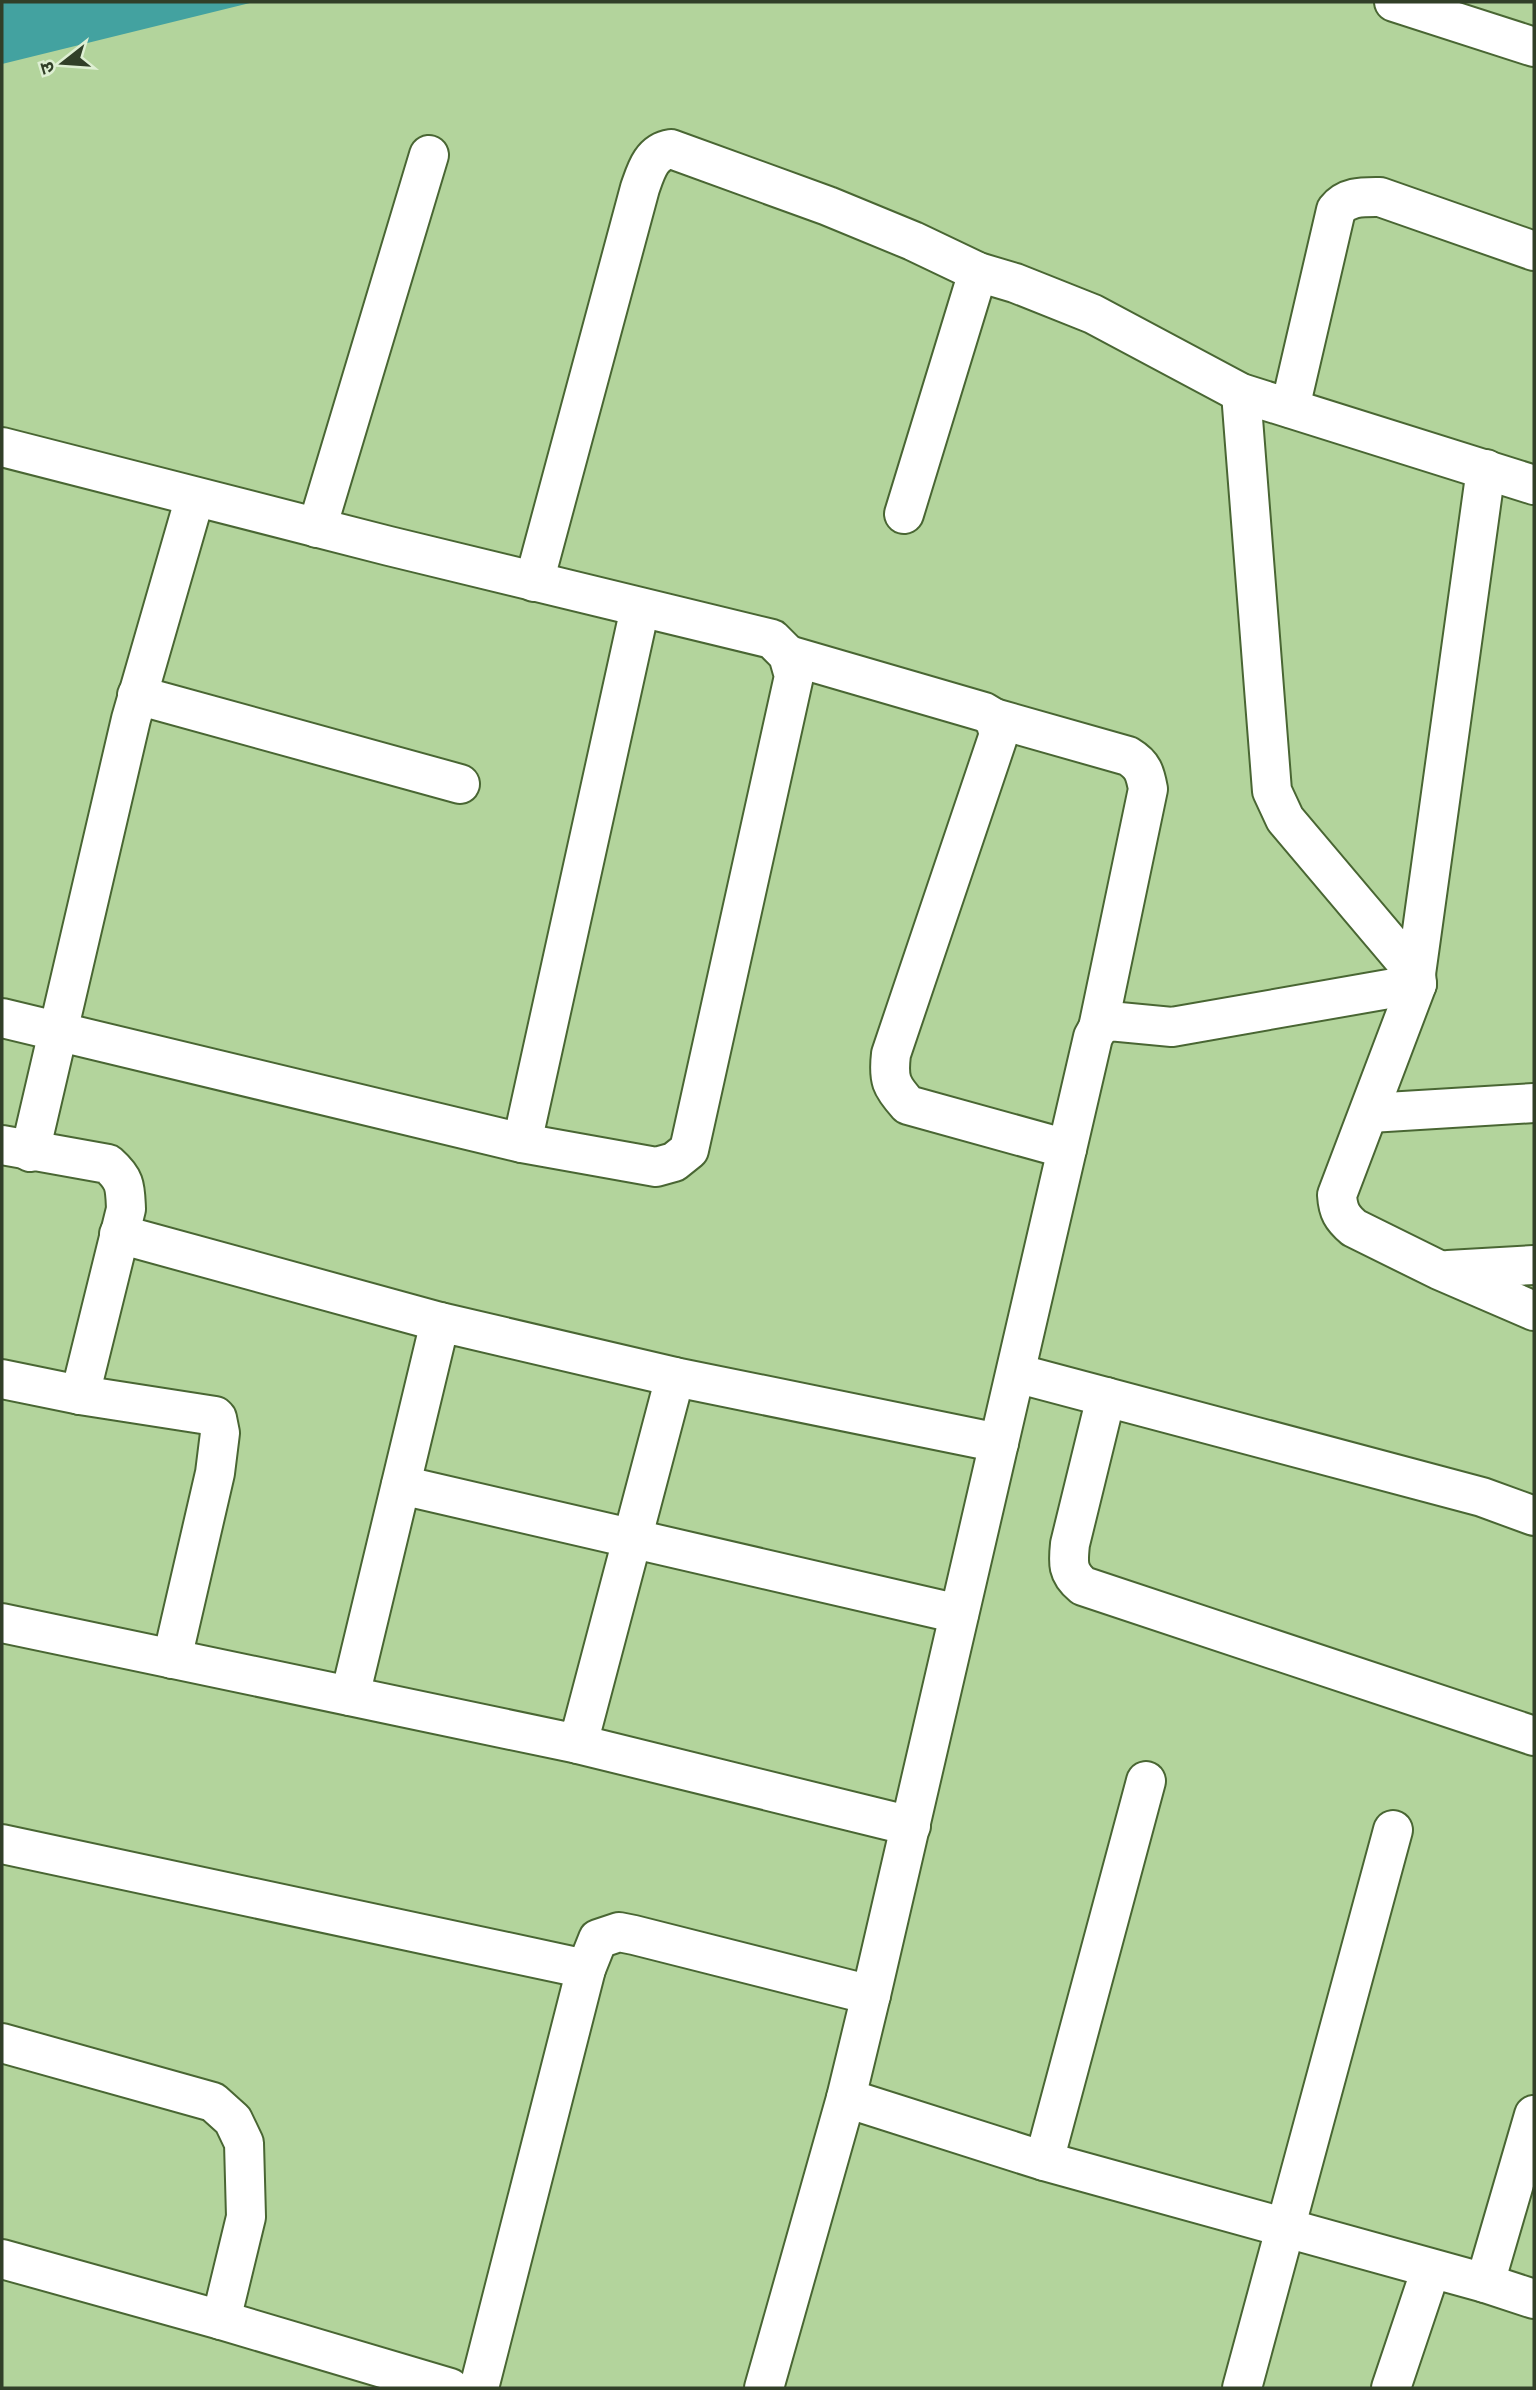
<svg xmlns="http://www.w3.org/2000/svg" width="1536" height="2390" font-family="Ubuntu,'Noto Sans Devanagari',sans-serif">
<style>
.water{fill:#43a2a0}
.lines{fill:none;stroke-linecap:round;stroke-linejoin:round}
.street-casing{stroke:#496633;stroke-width:42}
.street{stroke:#fff;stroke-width:38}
</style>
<rect width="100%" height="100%" fill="#b3d49c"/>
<!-- water -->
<polygon class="water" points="2,2 254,2 2,64"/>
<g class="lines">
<!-- street casing -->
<g class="street-casing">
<g id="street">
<polyline points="1394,2 1534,47"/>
<path d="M1241,393L1272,791L1285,819L1416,974L1417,984L1337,1195C1338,1211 1342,1218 1354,1228L1439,1270L1534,1311"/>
<path d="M1290,408L1336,210C1347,196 1363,197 1380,197L1534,251"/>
<polyline points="2,447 389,546 772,639 788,655 794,676 689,1150 674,1162 656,1167 522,1143 2,1018"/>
<polyline points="904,514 978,272"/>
<polyline points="317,528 429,155"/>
<path d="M534,582L640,188C646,171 651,152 671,149L828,206L913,241L978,272L1015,283L1093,314L1241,393L1534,485"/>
<path d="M788,655L984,712L994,718L999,734L891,1054C888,1080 891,1086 908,1105L1067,1149"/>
<polyline points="137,695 460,784"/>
<path d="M994,718L1128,756C1143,765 1145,773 1148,789L1098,1028"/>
<polyline points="1416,974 1486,469"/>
<polyline points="1370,1113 1534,1103"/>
<polyline points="522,1143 640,608"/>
<path d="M2,1145L108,1164C126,1180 125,1187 126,1209L80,1395"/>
<polyline points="30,1152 131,719 195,497"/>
<polyline points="119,1234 440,1322"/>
<polyline points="1448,1270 1534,1265"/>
<polyline points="1016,1373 1482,1497 1534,1516"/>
<polyline points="2,1379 80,1395 215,1416 217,1418 220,1433 215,1473 172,1659"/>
<path d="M1106,1397L1070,1544C1068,1563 1067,1573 1083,1586L1534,1736"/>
<polyline points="401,1485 959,1614"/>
<polyline points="2,1623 578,1744 675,1377"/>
<polyline points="350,1696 440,1322 675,1377 999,1443"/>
<polyline points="578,1744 911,1826"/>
<polyline points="2,1844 586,1969"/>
<polyline points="2,2043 213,2102 233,2120 244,2143 246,2217 221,2320"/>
<polyline points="846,2098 1044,2161 1485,2283 1534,2299"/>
<polyline points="1044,2161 1146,1781"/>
<polyline points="2,2259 221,2320 450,2388"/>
<polyline points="1485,2283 1534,2115"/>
<polyline points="479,2388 586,1969 598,1939 619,1932 634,1935 871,1995"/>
<polyline points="764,2388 846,2098 871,1995 1093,1037 1098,1028 1109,1021 1172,1027 1417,984"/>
<polyline points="1242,2388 1393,1830"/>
<polyline points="1391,2388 1431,2269"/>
</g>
</g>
<!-- street -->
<use href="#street" class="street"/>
</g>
<!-- border -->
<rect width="1536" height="2390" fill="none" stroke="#313f28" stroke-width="7"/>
<!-- north arrow -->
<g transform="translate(63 63) rotate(253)" stroke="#deefd3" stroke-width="5" paint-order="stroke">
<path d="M0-5L12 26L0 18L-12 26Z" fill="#313f28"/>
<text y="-10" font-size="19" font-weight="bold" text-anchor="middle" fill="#313f28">उ</text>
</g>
</svg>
